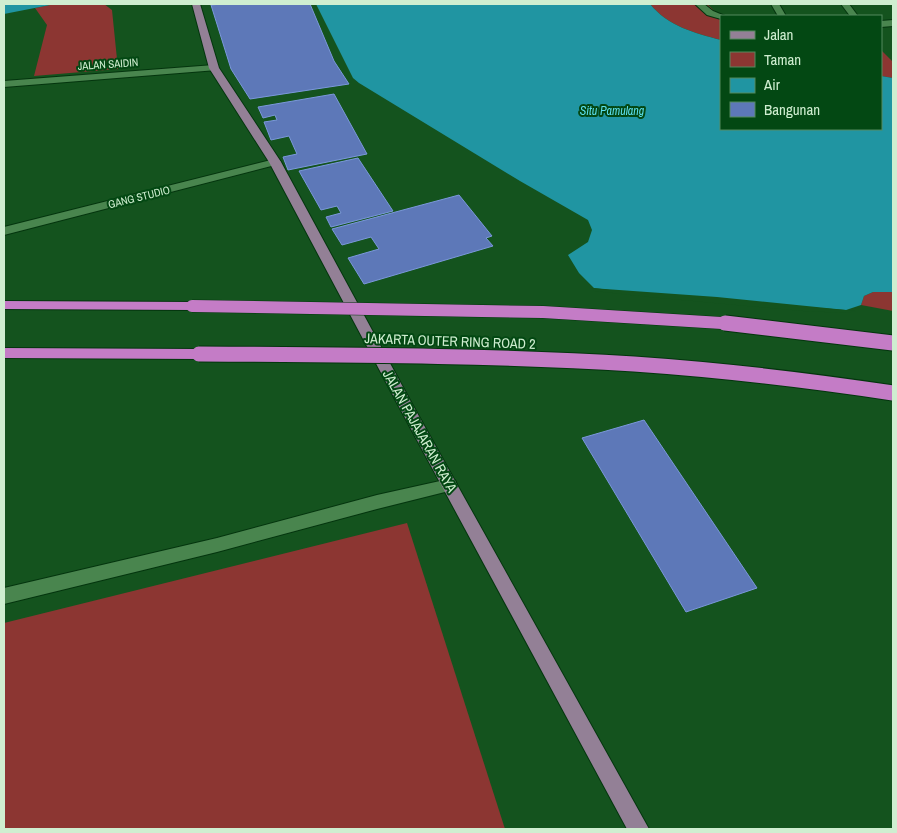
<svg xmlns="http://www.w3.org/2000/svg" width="897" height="833" font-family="'Archivo Narrow',sans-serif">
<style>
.green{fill:#8c3632}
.water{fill:#2095a2}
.pier{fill:#14531e}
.building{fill:#5d78b8;stroke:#7b98db}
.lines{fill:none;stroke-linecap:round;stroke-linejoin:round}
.lane-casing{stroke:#04350e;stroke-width:2}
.street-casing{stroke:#04350e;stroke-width:2}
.primary-casing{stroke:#04350e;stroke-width:2}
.highway-casing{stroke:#04350e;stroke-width:2}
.lane{fill:#49854e;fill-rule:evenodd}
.street{fill:#49854e;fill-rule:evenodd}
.primary{fill:#938096;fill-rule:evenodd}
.highway{fill:#c47cc6;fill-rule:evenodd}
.highway-bridge-far1-casing{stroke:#04350e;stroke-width:13;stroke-linecap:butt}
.highway-bridge-casing{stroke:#04350e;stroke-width:17;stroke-linecap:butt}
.highway-bridge-far1{stroke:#c47cc6;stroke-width:12}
.highway-bridge{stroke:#c47cc6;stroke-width:15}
.labels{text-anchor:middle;stroke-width:4;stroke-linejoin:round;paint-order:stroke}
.far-street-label{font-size:11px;fill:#cfeed0;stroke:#034813}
.far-water-label{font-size:12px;font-style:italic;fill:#5ce0f0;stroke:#034813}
.street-label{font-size:14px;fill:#cfeed0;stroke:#034813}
</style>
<rect width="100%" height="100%" fill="#14531e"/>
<!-- green -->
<g class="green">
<polygon points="55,4 104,4 112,10 118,69 34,76 47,25 35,8"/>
<path d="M650,4H707L721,17V40C694,33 668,26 650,4Z"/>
<polygon points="881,50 893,62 893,78 881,76"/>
<polygon points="888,291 893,292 893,311 861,305 864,296 873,292"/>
<polygon points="407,523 505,829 4,829 4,623"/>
</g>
<!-- water -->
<g class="water">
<polygon points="4,4 55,4 4,14"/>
<path d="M316,4H650C668,26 694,33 721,40V129H881V76L893,78V292H873L864,296L861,305L846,310L649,295L594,288L579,273L568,255L588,242L592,230L588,220L520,181L359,83L353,78Z"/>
</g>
<!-- pier -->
<polygon class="pier" points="591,288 717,297 856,311 846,313 803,311 736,305 649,297 594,291"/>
<!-- building -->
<g class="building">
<polygon points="222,4 310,4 334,61 349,84 250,99 231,69 211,5"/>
<polygon points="334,94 367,154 288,170 283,157 297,154 289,136 271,140 264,122 277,120 275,115 263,118 258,107"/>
<polygon points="358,158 393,211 331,227 326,217 341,213 337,206 321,210 299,171"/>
<polygon points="459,195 492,236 486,238 493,246 364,284 348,258 379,249 371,237 342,245 332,229"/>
<polygon points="644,420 757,588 686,612 582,438"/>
</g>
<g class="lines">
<!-- lane casing -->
<g class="lane-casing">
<polygon id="lane" points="449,479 455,480 457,485 455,490 449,491 377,509 217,552 4,604 4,588 217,538 377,495"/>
</g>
<!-- street casing -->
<g class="street-casing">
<g id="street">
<polygon points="695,4 704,4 713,11 725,16 721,16 721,19 707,15"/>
<polygon points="771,4 779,4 786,16 778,16"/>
<polygon points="841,4 849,4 858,16 850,16"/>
<polygon points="893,20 893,26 881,27 881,21"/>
<polygon points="214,65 217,66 217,70 4,87 4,81"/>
<polygon points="275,159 279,160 281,162 279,164 4,235 4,227"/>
</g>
</g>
<!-- primary casing -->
<g class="primary-casing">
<polygon id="primary" points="192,4 200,4 219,68 281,162 411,402 649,829 627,829 397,403 269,162 209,68"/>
</g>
<!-- highway casing -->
<g class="highway-casing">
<g id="highway">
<polygon points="4,301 192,302 197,303 199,306 197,309 192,310 4,309"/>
<polygon points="4,348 199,349 204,350 206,354 204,358 199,359 4,358"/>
</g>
</g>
<!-- lane -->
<use href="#lane" class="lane"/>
<!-- street -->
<use href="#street" class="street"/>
<!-- primary -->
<use href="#primary" class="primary"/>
<!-- highway -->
<use href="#highway" class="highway"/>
<!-- highway-bridge-far1 casing -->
<g class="highway-bridge-far1-casing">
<polyline id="highway-bridge-far1" points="192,306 543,312 738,324"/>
</g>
<!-- highway-bridge casing -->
<g class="highway-bridge-casing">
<g id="highway-bridge">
<polyline points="725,323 893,343"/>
<path d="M199,354C344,355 489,355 634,364C721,370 807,380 893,393"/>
</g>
</g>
<!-- highway-bridge-far1 -->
<use href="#highway-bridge-far1" class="highway-bridge-far1"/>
<!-- highway-bridge -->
<use href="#highway-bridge" class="highway-bridge"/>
</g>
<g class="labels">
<!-- far-street labels -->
<g class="far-street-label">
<text transform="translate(108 64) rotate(-4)" y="4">JALAN SAIDIN</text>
<text transform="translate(139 197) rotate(-14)" y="4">GANG STUDIO</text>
</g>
<!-- far-water labels -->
<g class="far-water-label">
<text x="612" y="115">Situ Pamulang</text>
</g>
<!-- street labels -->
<g class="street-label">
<text transform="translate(450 341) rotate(2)" y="5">JAKARTA OUTER RING ROAD 2</text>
<text transform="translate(420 431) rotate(61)" y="5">JALAN PAJAJARAN RAYA</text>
</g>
</g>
<!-- border -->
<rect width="897" height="833" fill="none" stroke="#cfeed0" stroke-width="10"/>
<!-- legend -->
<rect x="720" y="15" width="162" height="115" fill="#034813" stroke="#558a5f"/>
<rect x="730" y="31" width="25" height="8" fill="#938096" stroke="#558a5f"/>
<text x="764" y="40" font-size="15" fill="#cfeed0">Jalan</text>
<rect x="730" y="52" width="25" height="15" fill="#8c3632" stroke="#558a5f"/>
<text x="764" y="65" font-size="15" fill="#cfeed0">Taman</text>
<rect x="730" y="78" width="25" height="15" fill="#2095a2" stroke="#558a5f"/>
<text x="764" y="90" font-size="15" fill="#cfeed0">Air</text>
<rect x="730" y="102" width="25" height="15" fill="#5d78b8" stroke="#558a5f"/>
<text x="764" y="115" font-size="15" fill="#cfeed0">Bangunan</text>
</svg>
